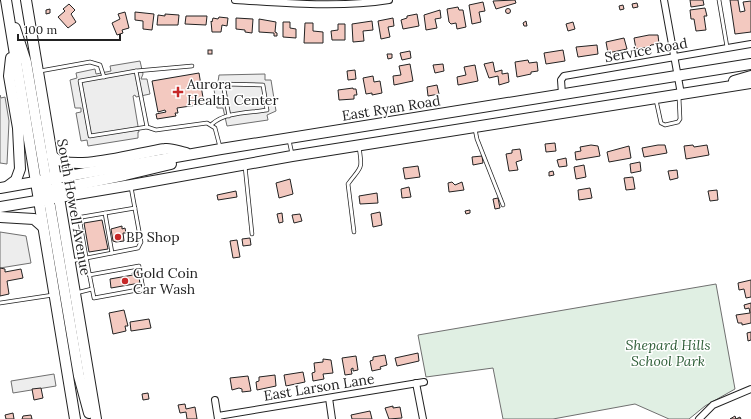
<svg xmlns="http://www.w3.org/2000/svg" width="751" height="419" font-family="Lora,serif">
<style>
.green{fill:#e0efe3;stroke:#6f6f6f}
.parking{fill:#ededed;stroke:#6f6f6f}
.building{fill:#f3c9c0;stroke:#222}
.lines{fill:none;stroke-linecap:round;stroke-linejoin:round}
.lane-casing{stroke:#222;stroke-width:4.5}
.street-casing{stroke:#222;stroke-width:8}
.primary-casing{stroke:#222;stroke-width:12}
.lane{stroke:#fff;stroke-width:3}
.street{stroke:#fff;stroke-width:6}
.primary{stroke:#fff;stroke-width:10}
.poi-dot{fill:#c62828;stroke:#fff;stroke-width:1.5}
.labels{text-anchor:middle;stroke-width:3;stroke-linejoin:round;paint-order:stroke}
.street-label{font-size:14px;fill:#222;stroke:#fff}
.poi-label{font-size:14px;fill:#222;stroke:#fff;text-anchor:start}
.park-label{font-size:14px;font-style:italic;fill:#2f5e38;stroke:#fff}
</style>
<rect width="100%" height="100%" fill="#fff"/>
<!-- green -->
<polygon class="green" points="716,284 735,389 705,406 689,419 669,419 635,404 553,419 503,419 493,368 426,377 418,335"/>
<!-- parking -->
<g class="parking">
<polygon points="140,61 143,74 141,79 147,79 150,94 136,97 135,95 133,96 139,132 138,132 138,138 88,146 87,140 81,141 76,113 81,112 81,108 75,108 70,80 77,78 76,73 95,69 96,74 111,71 110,66"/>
<polygon points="265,74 265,80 271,80 276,111 267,115 268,120 227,126 223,108 217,108 213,83 218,82 219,75"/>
<polygon points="0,95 1,98 5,97 9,121 7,164 0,163"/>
<polygon points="0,232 26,236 31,263 0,268"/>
<polygon points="54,374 56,386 13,393 11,381"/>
</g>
<!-- building -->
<g class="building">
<polygon points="515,0 516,3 496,9 493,1"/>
<polygon points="690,0 703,0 704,5 691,7"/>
<polygon points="730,0 738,0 740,12 745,11 743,2 751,1 751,32 735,34"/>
<polygon points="483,2 485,11 479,12 481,22 472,24 469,5"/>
<polygon points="637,3 638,7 633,8 632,4"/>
<polygon points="69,4 75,10 71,14 76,22 68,28 58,17 65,11 63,9"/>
<polygon points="623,5 624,9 620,10 619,6"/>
<polygon points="458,7 459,10 463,10 466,27 457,29 456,23 451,24 449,22 447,9"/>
<polygon points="705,8 707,16 704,16 706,30 696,31 694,19 691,19 690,10"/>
<circle cx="508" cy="11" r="2.5"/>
<polygon points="50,9 50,13 46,14 46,10"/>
<polygon points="440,10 441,18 435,19 437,28 426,30 424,15"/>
<polygon points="125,12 129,28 122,30 123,33 117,35 112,23 120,19 118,14"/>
<polygon points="135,12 154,14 152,30 143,29 143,21 135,20"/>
<polygon points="165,14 179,15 178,25 157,25 158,15 165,16"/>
<polygon points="417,14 419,26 403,29 401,20 407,18 407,16"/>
<polygon points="186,16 207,16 206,25 185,24"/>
<polygon points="219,17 228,18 227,26 222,25 221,32 212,32 211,21 212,22 213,18 218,19"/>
<polygon points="236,18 253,19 252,33 245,32 245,30 236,29"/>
<polygon points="393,18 394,26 388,27 390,37 381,39 378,21"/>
<polygon points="259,19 276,22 275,32 277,33 277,36 274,36 274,33 259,32"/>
<polygon points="372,21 373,30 363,31 364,41 353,42 352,24"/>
<polygon points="526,21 527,26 524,26 523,23"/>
<polygon points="283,22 290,22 290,28 296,29 296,38 283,37"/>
<polygon points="573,22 575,29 568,31 566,24"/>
<polygon points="305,23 313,23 313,31 323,32 323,43 304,43"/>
<polygon points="338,24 345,24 345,40 332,40 331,31 338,30"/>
<polygon points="649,35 658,35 659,44 651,45 649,47 636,49 634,38"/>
<polygon points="624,38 627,49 608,53 606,42"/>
<polygon points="597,45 598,54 578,57 576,47"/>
<rect x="208" y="50" width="4" height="4"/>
<polygon points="563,50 565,61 546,64 544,53"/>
<polygon points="410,51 411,58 402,60 400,53"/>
<polygon points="387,54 392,54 392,58 388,59"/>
<polygon points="528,60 529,63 537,62 538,71 531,72 531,74 517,77 515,62"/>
<polygon points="493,62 495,72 502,70 502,74 508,73 509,82 499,85 498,76 489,78 484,64"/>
<polygon points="410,64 413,81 394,85 393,76 401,75 399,66"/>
<polygon points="443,64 444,71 435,73 433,65"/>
<polygon points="475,65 478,81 458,85 457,77 466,75 464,67"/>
<polygon points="355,70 356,79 348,80 347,71"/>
<polygon points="199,73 204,104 177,108 178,113 175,113 176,116 157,119 156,114 166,112 165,110 158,112 152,81"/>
<polygon points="373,76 374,82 380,81 382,93 372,95 372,93 366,94 363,78"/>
<polygon points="437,85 439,94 428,96 427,87"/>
<polygon points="353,88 353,89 356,89 357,95 354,95 354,99 339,100 338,90"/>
<polygon points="555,143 556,151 546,152 545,144"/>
<polygon points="591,145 598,146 600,156 576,160 575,152 581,151 580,147"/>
<polygon points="658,145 665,145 667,153 644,157 642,148"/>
<polygon points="693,145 694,147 707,145 709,155 686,159 684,146"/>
<polygon points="629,146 631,158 609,162 607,152"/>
<polygon points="520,149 522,160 516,162 518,170 509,171 506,154 512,153 512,150"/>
<polygon points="482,156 483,163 473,165 472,157"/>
<polygon points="566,158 567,166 559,167 557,160"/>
<polygon points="640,162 641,171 631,173 630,164"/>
<polygon points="584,165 586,177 576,179 574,167"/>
<polygon points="418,166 420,177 405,179 403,168"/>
<polygon points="677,170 678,178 670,180 668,171"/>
<polygon points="553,171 554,175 549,176 549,172"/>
<polygon points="633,177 635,189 626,190 624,178"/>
<polygon points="290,179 293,194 279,198 276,183"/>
<polygon points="452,182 455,185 462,182 464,190 449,192 448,183"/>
<polygon points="409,187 411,197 402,198 401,189"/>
<polygon points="590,188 592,198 579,200 578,190"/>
<polygon points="717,190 718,200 710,201 708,191"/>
<polygon points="236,191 237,197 218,200 217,195"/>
<polygon points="377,193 378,203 360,204 359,196"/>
<polygon points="498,198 500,208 495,209 493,199"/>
<polygon points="470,210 470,213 466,214 465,211"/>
<polygon points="380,212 382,225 373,227 371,214"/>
<polygon points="282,213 283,222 279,223 277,214"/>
<polygon points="300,214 302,221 294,223 292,215"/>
<polygon points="102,220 108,249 89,252 84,223"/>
<polygon points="122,226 122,229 125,228 126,233 123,233 124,241 116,242 113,241 111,229"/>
<polygon points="250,238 251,245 243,246 242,239"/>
<polygon points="237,240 240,257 233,258 230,241"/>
<polygon points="0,268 5,269 5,272 21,269 23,278 7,281 9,294 0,296"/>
<polygon points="138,272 140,283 111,288 110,279 133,275 132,273"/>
<polygon points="751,280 751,297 746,298 744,289 739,290 738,283"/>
<polygon points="751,303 751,323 742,325 742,323 738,323 736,315 750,313 749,308 745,309 744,305"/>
<polygon points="124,310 128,326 125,326 126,331 113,334 109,313"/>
<polygon points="149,319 151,328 131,331 130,322"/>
<polygon points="751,332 751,340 748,341 747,333"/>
<polygon points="418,353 419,361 397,366 395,358"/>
<polygon points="385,355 387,365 380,367 381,369 372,371 370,361 373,360 373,357"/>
<polygon points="356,356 358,370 353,371 353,368 351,369 352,374 345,375 342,358"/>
<polygon points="323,359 331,360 333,373 323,374 324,379 313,381 312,373 315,372 314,363 323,362"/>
<polygon points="303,372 305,382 286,386 284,375"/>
<polygon points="275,375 276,386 257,390 256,382 259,381 259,377"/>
<polygon points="248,376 251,391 242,392 242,389 239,388 232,390 230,378"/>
<polygon points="41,388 43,398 34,400 32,389"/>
<polygon points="148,393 149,399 143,400 142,394"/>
<polygon points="185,404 186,409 195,407 197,419 187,419 186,412 180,413 178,405"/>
<polygon points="393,406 393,408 400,407 402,418 389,419 385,408"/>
<polygon points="370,411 372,419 352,419 351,415"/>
<polygon points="13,413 14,419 6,419 5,415"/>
<polygon points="31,415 32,419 22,419 23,416"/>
<polygon points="735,416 736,419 740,417 741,419 730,419"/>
</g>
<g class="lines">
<!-- lane casing -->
<g class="lane-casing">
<g id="lane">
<polyline points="719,0 727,47"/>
<polyline points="40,71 90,62 100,65 104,77"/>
<polyline points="136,71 147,127 156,130 207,123 215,128 220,147"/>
<polyline points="656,100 661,123 665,125 678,122 680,119 679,97"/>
<path d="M212,124C225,112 249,113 267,110L263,85L223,84L229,116"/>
<polyline points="147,127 90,136 80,81 136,71 192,66"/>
<polyline points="475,129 477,139 503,205"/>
<polyline points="289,140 292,154"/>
<polyline points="245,166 252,234"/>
<polyline points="105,213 112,253"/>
<path d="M354,232L348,184C361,166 363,171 359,147"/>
<polyline points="71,261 138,248 141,242 131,187"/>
<path d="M89,275L139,266L143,289L94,298C89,273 84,247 80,222L82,217L135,208"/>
<polyline points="76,293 92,289"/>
<polyline points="0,303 53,295"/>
</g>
</g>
<!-- street casing -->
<g class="street-casing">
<g id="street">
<path d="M235,0C287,3 338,8 389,0"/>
<polyline points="664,0 681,94"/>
<polyline points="562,94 561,80 564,76 751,44"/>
<polyline points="416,383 423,419"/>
<polyline points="329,398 332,419"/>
<polyline points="215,400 218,419"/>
<polyline points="218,416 424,382"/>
<polyline points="699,419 713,405 751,389"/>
</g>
</g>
<!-- primary casing -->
<g class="primary-casing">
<g id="primary">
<polyline points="6,0 75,419"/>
<polyline points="26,0 96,419"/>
<polyline points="15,28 26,62 47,185"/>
<polyline points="734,81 751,76"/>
<path d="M51,155C69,175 139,152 165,149C172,148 180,152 186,153"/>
<polyline points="35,181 43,190 50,206 79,376 89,413"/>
<polyline points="8,186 16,180 20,169 18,128 9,76 11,58"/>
<polyline points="0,188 221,149 751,64"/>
<polyline points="52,190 125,175 171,164"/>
<polyline points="0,207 131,185 292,156 751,83"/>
<polyline points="0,217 34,219 42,226"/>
</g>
</g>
<!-- lane -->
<use href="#lane" class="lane"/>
<!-- street -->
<use href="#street" class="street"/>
<!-- primary -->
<use href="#primary" class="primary"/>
</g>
<!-- markers -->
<g class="poi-dot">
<path d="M176 86h4v4h4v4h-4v4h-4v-4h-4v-4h4z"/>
<circle cx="118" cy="237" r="4"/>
<circle cx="125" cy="281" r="4"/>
</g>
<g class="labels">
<!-- street labels -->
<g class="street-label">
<text transform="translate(646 50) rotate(-10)" y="5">Service Road</text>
<text transform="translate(391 108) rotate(-9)" y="5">East Ryan Road</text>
<text transform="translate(74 207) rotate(80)" y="5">South Howell Avenue</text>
<text transform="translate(319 387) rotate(-9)" y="5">East Larson Lane</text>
</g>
<!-- poi labels -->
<g class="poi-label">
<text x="187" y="89">Aurora<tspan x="187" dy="16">Health Center</tspan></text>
<text x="126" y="242">BP Shop</text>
<text x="133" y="278">Gold Coin<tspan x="133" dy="16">Car Wash</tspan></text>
</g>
<!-- park labels -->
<g class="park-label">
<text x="668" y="350">Shepard Hills<tspan x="668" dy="16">School Park</tspan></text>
</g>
</g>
<!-- scale -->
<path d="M18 34v6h102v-6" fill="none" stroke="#222222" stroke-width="2"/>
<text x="24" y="34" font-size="12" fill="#222222" stroke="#ffffff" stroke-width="3" paint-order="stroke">100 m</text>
</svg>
